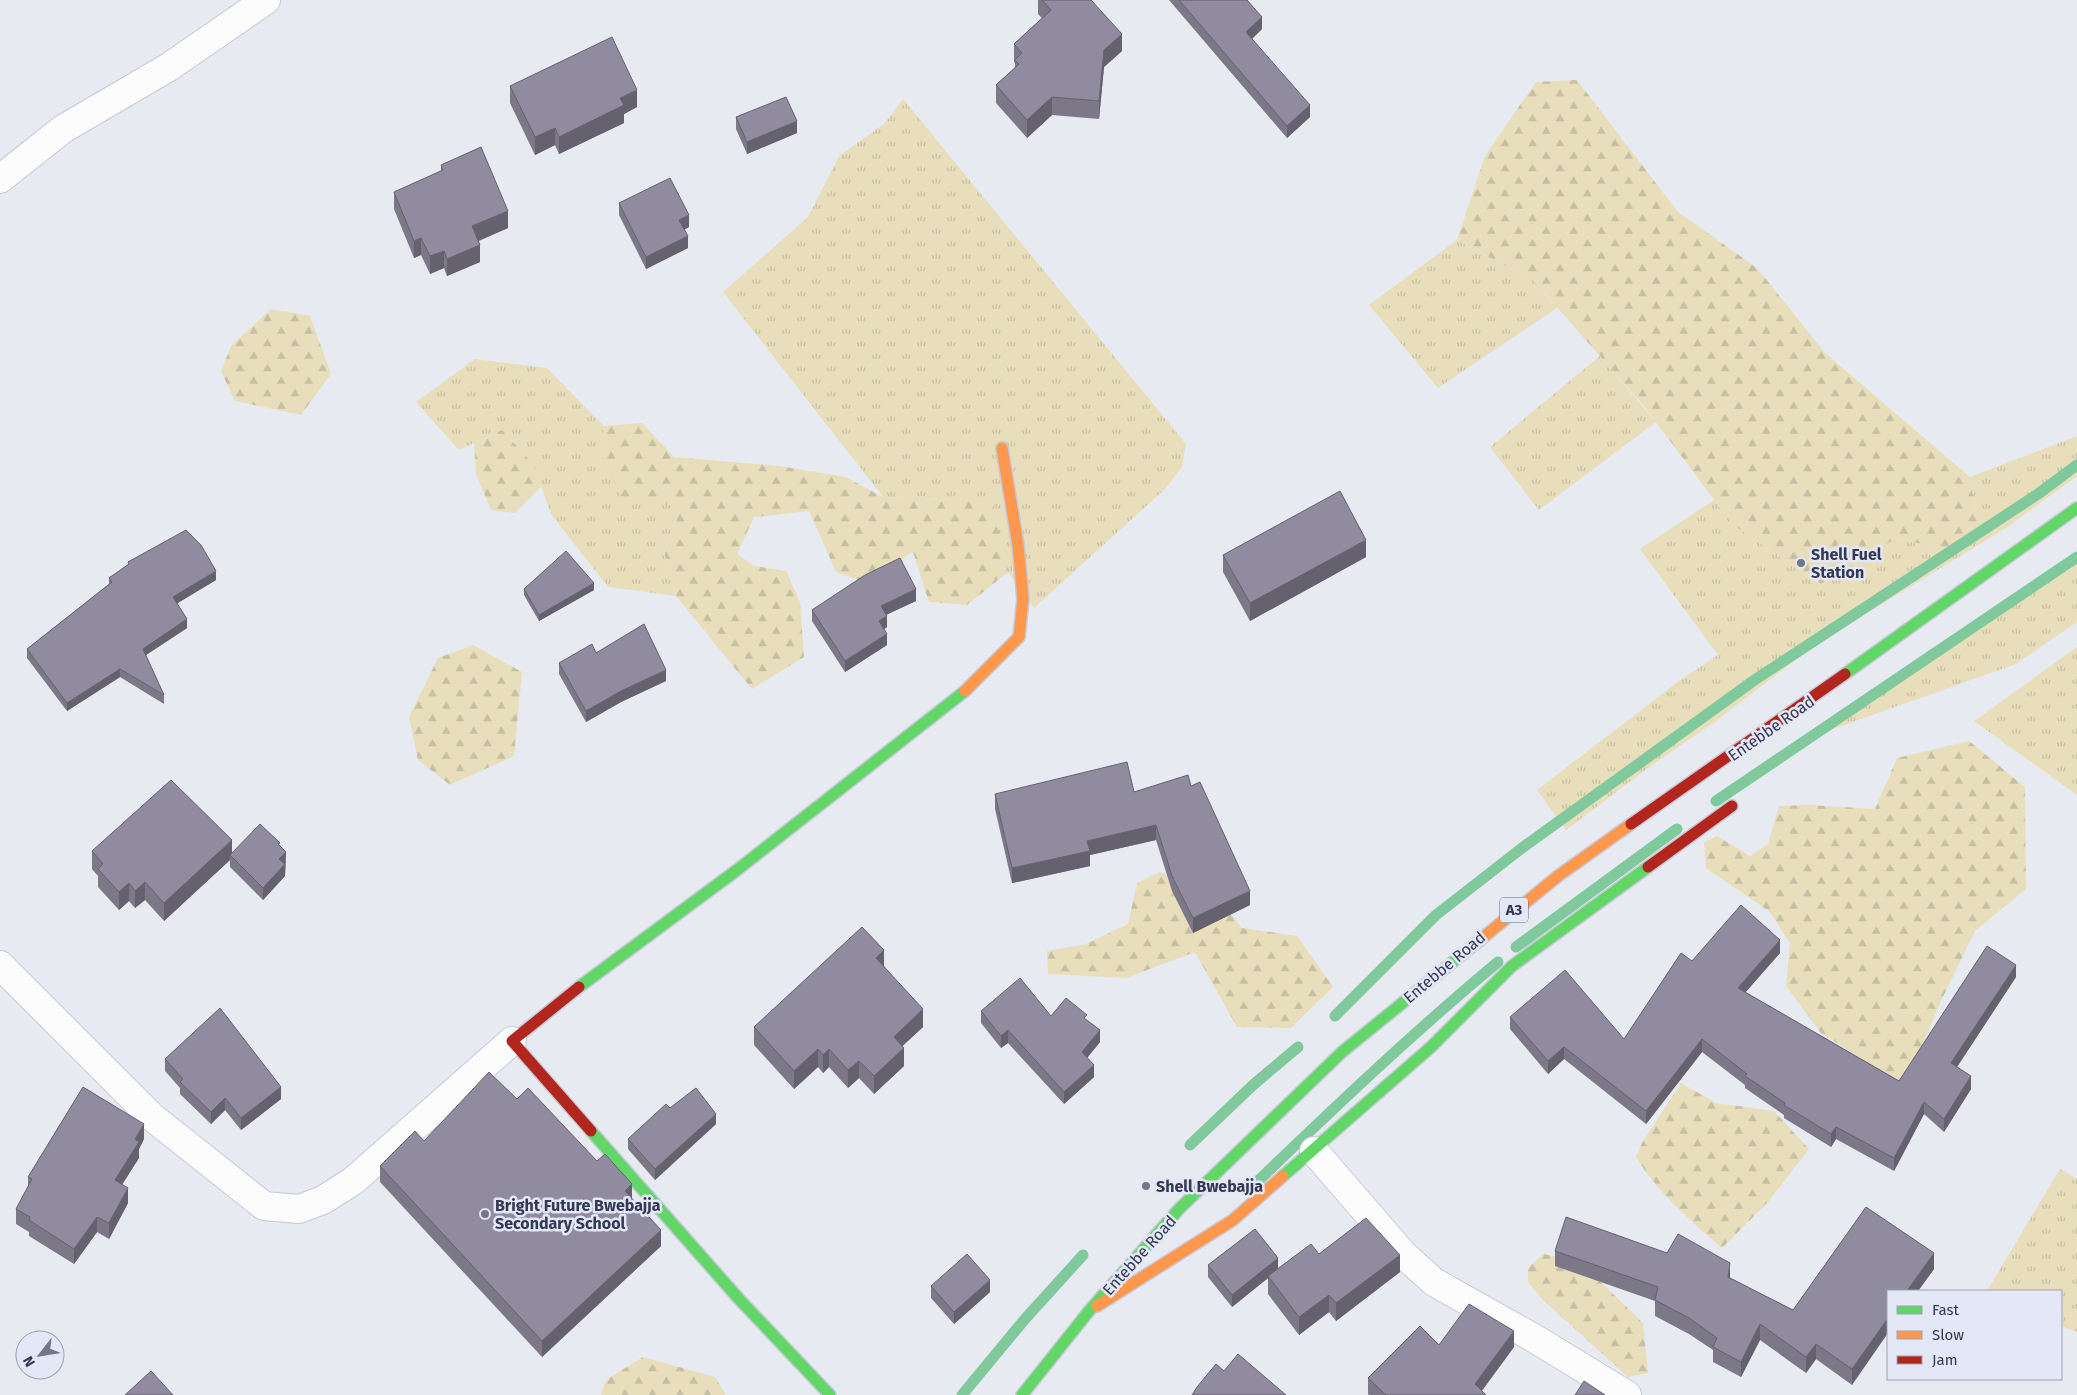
<svg xmlns="http://www.w3.org/2000/svg" width="2077" height="1395" font-family="'Fira Sans',sans-serif">
<style>
.grass{fill:url(#grass-tufts)}
.forest{fill:url(#forest-firs)}
.lines{fill:none;stroke-linecap:round;stroke-linejoin:round}
.stream{stroke:#7fc99d;stroke-width:11}
.street-casing{stroke:#c5c9d8;stroke-width:30}
.fast-casing{stroke:#c5c9d8;stroke-width:14}
.slow-casing{stroke:#c5c9d8;stroke-width:14}
.jam-casing{stroke:#c5c9d8;stroke-width:14}
.street{stroke:#fcfcfd;stroke-width:28}
.fast{stroke:#63d668;stroke-width:11}
.slow{stroke:#ff974d;stroke-width:11}
.jam{stroke:#b3261e;stroke-width:11}
.wall{fill:#7c7888}
.shaded-wall{fill:#65616f}
.building{fill:#908b9e;stroke:#65616f}
.poi-dot{fill:#72778a;stroke:#e4e7f5;stroke-width:2}
.labels{text-anchor:middle;stroke-width:5;stroke-linejoin:round;paint-order:stroke}
.shield{fill:#e4e7f5;stroke:#686d84;stroke-width:1}
.shield-label{font-size:15px;font-weight:bold;fill:#333953}
.poi-label{font-size:16px;font-weight:bold;fill:#333953;stroke:#e4e7f5;text-anchor:start}
.street-label{font-size:16px;fill:#333953;stroke:#e4e7f5}
</style>
<defs>
<pattern id="grass-tufts" width="24" height="20" patternUnits="userSpaceOnUse" patternTransform="scale(1.25)"><rect width="24" height="20" fill="#e8debb"/><path d="M3 7l-1-3M5 7V3M7 7l1-3M15 17l-1-3M17 17v-4M19 17l1-3" fill="none" stroke="#c7bfa3"/></pattern>
<pattern id="forest-firs" width="22" height="20" patternUnits="userSpaceOnUse" patternTransform="scale(1.25)"><rect width="22" height="20" fill="#e8debb"/><path d="M5 1l3.5 6h-7zM16 11l3.5 6h-7z" fill="#c7bfa3"/></pattern>
</defs>
<rect width="100%" height="100%" fill="#e8eaf1"/>
<!-- grass -->
<g class="grass">
<polygon points="903,99 1186,444 1182,467 1165,489 1034,608 1008,572 933,496 884,498 723,292 808,217 839,156 884,124"/>
<polygon points="1457,240 1534,281 1557,308 1438,388 1369,305"/>
<polygon points="1600,356 1656,422 1539,510 1490,447"/>
<polygon points="475,359 547,368 604,426 602,456 682,506 664,553 676,596 608,587 551,514 533,464 502,430 459,450 416,402"/>
<polygon points="2077,436 2077,476 2006,528 1815,645 1712,724 1652,765 1566,830 1537,790 1679,681 1718,655 1640,549 1714,500 1733,525 1821,584 1895,539 1956,550 1978,527 1970,477"/>
<polygon points="2077,552 2077,622 2016,664 1830,730"/>
<polygon points="2077,647 2077,795 1974,721"/>
<polygon points="2060,1169 2077,1179 2077,1332 2061,1326 2061,1291 1987,1291"/>
</g>
<!-- forest -->
<g class="forest">
<polygon points="1577,80 1678,212 1757,268 1825,353 1970,477 1978,527 1956,550 1895,539 1821,584 1733,525 1643,405 1534,281 1457,240 1485,156 1536,82"/>
<polygon points="271,309 310,316 331,374 301,415 235,401 221,371 231,346"/>
<polygon points="642,423 674,457 779,466 846,477 884,498 933,496 993,504 1008,572 967,605 929,602 913,552 868,583 836,572 809,511 754,517 737,554 754,566 786,571 800,602 804,657 752,689 676,596 664,553 682,506 621,496 602,456 604,426"/>
<polygon points="502,430 533,464 541,487 515,513 491,510 476,474 474,443"/>
<polygon points="473,645 522,672 514,756 450,785 418,760 409,717 438,658"/>
<polygon points="1969,741 2025,787 2026,889 1975,931 1940,1003 1905,1086 1821,1033 1786,986 1790,943 1770,912 1706,868 1704,842 1717,836 1750,856 1768,844 1779,806 1809,805 1875,809 1897,758"/>
<polygon points="1160,872 1167,874 1220,901 1242,928 1297,936 1333,987 1291,1028 1237,1027 1195,952 1126,978 1048,974 1047,951 1086,944 1128,924 1137,883"/>
<path d="M1681,1083L1716,1103L1774,1111L1809,1149L1768,1202L1722,1248C1691,1221 1658,1193 1636,1157L1642,1143Z"/>
<polygon points="1543,1254 1580,1262 1643,1323 1648,1373 1628,1377 1541,1298 1528,1282 1528,1268"/>
<polygon points="643,1357 715,1377 726,1395 601,1395 606,1380"/>
</g>
<g class="lines">
<!-- stream -->
<g class="stream">
<polyline points="1716,801 2077,557"/>
<polyline points="1516,947 1677,829"/>
<polyline points="1335,1016 1436,915 1522,848 1756,679 2038,494 2077,465"/>
<polyline points="1190,1145 1253,1085 1298,1047"/>
<path d="M1259,1180C1337,1105 1415,1031 1498,962"/>
<polyline points="962,1395 1025,1319 1083,1255"/>
</g>
<!-- street casing -->
<g class="street-casing">
<g id="street">
<polyline points="0,179 63,129 169,67 266,0"/>
<polyline points="0,965 152,1117 264,1206 299,1209 323,1200 353,1181 512,1041"/>
<polyline points="1314,1151 1402,1253 1434,1282 1537,1340 1627,1395"/>
</g>
</g>
<!-- fast casing -->
<g class="fast-casing">
<g id="fast">
<polyline points="1845,674 2077,508"/>
<polyline points="579,987 737,870 965,691"/>
<polyline points="591,1131 739,1299 830,1395"/>
<polyline points="1283,1176 1431,1047 1512,966 1648,867"/>
<polyline points="1022,1395 1089,1311 1179,1209 1342,1052 1480,940"/>
</g>
</g>
<!-- slow casing -->
<g class="slow-casing">
<g id="slow">
<polyline points="965,691 1019,637 1023,599 1018,545 1002,448"/>
<polyline points="1480,940 1558,876 1631,824"/>
<polyline points="1097,1306 1233,1220 1283,1176"/>
</g>
</g>
<!-- jam casing -->
<g class="jam-casing">
<g id="jam">
<polyline points="1631,824 1845,674"/>
<polyline points="1648,867 1732,806"/>
<polyline points="579,987 512,1041 591,1131"/>
</g>
</g>
<!-- street -->
<use href="#street" class="street"/>
<!-- fast -->
<use href="#fast" class="fast"/>
<!-- slow -->
<use href="#slow" class="slow"/>
<!-- jam -->
<use href="#jam" class="jam"/>
</g>
<!-- wall -->
<g class="wall">
<polygon points="1038,0 1091,0 1122,51 1104,67 1099,119 1052,115 1027,138 996,103 996,85 1015,68 1015,63 1014,62 1014,44 1042,18 1038,14"/>
<polygon points="1169,0 1247,0 1262,29 1252,39 1310,117 1287,138"/>
<polygon points="510,86 637,107 624,114 624,123 559,154 555,145 535,155 510,103"/>
<polygon points="736,117 797,133 747,154 736,129"/>
<polygon points="441,165 508,228 479,241 480,262 447,276 444,268 430,274 421,255 414,258 394,209 394,192 441,172"/>
<polygon points="619,203 689,227 684,230 688,248 646,269 619,215"/>
<polygon points="1223,555 1366,557 1250,621 1223,572"/>
<polygon points="128,562 216,580 177,603 187,628 146,655 164,695 164,704 120,677 67,711 27,658 27,649 109,584 109,578 128,565"/>
<polygon points="524,589 594,590 539,621 524,595"/>
<polygon points="916,601 886,615 887,627 884,629 887,645 845,672 812,621 812,610"/>
<polygon points="596,653 666,681 621,702 586,722 559,674 559,663"/>
<polygon points="1191,786 1250,905 1193,933 1172,891 1156,840 1090,855 1090,866 1012,883 995,809 995,794 1134,792"/>
<polygon points="280,846 286,852 285,876 263,900 230,867 230,860 164,921 145,900 135,908 129,901 119,910 98,887 98,876 92,869 92,851 232,853"/>
<polygon points="1780,953 1745,992 1899,1081 2016,977 1957,1067 1971,1089 1944,1132 1924,1114 1894,1171 1836,1139 1831,1147 1784,1118 1784,1115 1745,1088 1745,1085 1702,1052 1646,1124 1564,1059 1548,1074 1510,1029 1510,1017 1624,1039 1692,961"/>
<polygon points="884,966 923,1027 902,1046 904,1066 874,1094 859,1078 848,1088 829,1067 823,1073 818,1067 794,1089 754,1045 754,1027"/>
<polygon points="981,1011 1051,1016 1087,1020 1100,1042 1087,1058 1094,1077 1064,1104 1008,1043 1001,1048 981,1023"/>
<polygon points="165,1059 281,1099 241,1130 225,1110 211,1124 180,1094 180,1088 165,1071"/>
<polygon points="517,1099 632,1199 661,1246 542,1357 380,1182 380,1166 424,1141"/>
<polygon points="670,1108 716,1124 655,1180 628,1149 628,1139"/>
<polygon points="144,1139 139,1149 139,1158 122,1184 128,1203 109,1239 97,1232 74,1264 29,1236 29,1232 16,1224 16,1209 28,1186 28,1177"/>
<polygon points="1555,1251 1730,1278 1793,1310 1934,1269 1918,1291 1888,1291 1852,1385 1816,1359 1806,1373 1760,1340 1741,1377 1713,1362 1713,1350 1689,1334 1655,1316 1655,1301 1555,1266"/>
<polygon points="1319,1254 1400,1272 1336,1321 1329,1312 1299,1335 1268,1294 1268,1278 1232,1307 1208,1277 1208,1265 1278,1269"/>
<polygon points="931,1286 990,1292 954,1324 931,1298"/>
<polygon points="1439,1345 1514,1347 1482,1391 1486,1395 1369,1395 1368,1394 1368,1378"/>
</g>
<!-- shaded-wall -->
<g class="shaded-wall">
<polygon points="1262,17 1262,29 1246,44 1246,32"/>
<polygon points="1122,34 1122,51 1104,67 1099,119 1099,101 1104,50"/>
<polygon points="637,90 637,107 624,114 624,123 559,154 559,137 620,98"/>
<polygon points="1052,97 1052,115 1027,138 1027,120"/>
<polygon points="1310,105 1310,117 1287,138 1287,126"/>
<polygon points="797,121 797,133 747,154 747,142"/>
<polygon points="555,128 555,145 535,155 535,137"/>
<polygon points="508,211 508,228 472,243 472,226"/>
<polygon points="689,215 689,227 679,232 679,220"/>
<polygon points="688,236 688,248 646,269 646,257"/>
<polygon points="421,238 421,255 414,258 414,241"/>
<polygon points="480,245 480,262 447,276 447,259"/>
<polygon points="444,251 444,268 430,274 430,256"/>
<polygon points="1366,540 1366,557 1250,621 1250,603"/>
<polygon points="216,571 216,580 173,606 173,597"/>
<polygon points="594,583 594,590 539,621 539,615"/>
<polygon points="916,589 916,601 881,617 881,606"/>
<polygon points="887,616 887,627 879,632 879,621"/>
<polygon points="187,619 187,628 143,657 143,649"/>
<polygon points="887,634 887,645 845,672 845,661"/>
<polygon points="120,669 120,677 67,711 67,703"/>
<polygon points="666,670 666,681 621,702 586,722 586,711 621,691"/>
<polygon points="1156,825 1156,840 1090,855 1090,866 1012,883 1012,868 1087,841"/>
<polygon points="232,840 232,858 230,855 230,860 164,921 164,903"/>
<polygon points="286,852 285,876 263,900 263,888 279,859"/>
<polygon points="145,882 145,900 135,908 135,891"/>
<polygon points="129,883 129,901 119,910 119,892"/>
<polygon points="1250,891 1250,905 1193,933 1193,918"/>
<polygon points="1780,940 1780,953 1738,1001 1738,988"/>
<polygon points="884,950 884,968 876,958"/>
<polygon points="2016,965 2016,977 1951,1076 1951,1063"/>
<polygon points="923,1009 923,1027 894,1054 894,1037"/>
<polygon points="1008,1030 1008,1043 1001,1048 1001,1036"/>
<polygon points="1100,1030 1100,1042 1082,1064 1082,1052"/>
<polygon points="1702,1039 1702,1052 1646,1124 1646,1111"/>
<polygon points="1564,1047 1564,1059 1548,1074 1548,1061"/>
<polygon points="904,1048 904,1066 874,1094 874,1076"/>
<polygon points="818,1049 818,1067 794,1089 794,1071"/>
<polygon points="829,1049 829,1067 823,1073 823,1055"/>
<polygon points="859,1061 859,1078 848,1088 848,1070"/>
<polygon points="1094,1065 1094,1077 1064,1104 1064,1092"/>
<polygon points="1971,1076 1971,1089 1944,1132 1944,1119"/>
<polygon points="281,1087 281,1099 241,1130 241,1118"/>
<polygon points="225,1098 225,1110 211,1124 211,1112"/>
<polygon points="1924,1102 1924,1114 1894,1171 1894,1158"/>
<polygon points="716,1114 716,1124 655,1180 655,1169"/>
<polygon points="144,1124 144,1139 139,1149 139,1158 115,1196 115,1180 135,1139"/>
<polygon points="1836,1127 1836,1139 1831,1147 1831,1134"/>
<polygon points="632,1184 632,1201 625,1191"/>
<polygon points="128,1188 128,1203 109,1239 109,1223"/>
<polygon points="97,1217 97,1232 74,1264 74,1249"/>
<polygon points="661,1230 661,1246 542,1357 542,1341"/>
<polygon points="1934,1253 1934,1269 1918,1291 1907,1291"/>
<polygon points="1400,1255 1400,1272 1336,1321 1336,1303"/>
<polygon points="1278,1258 1278,1270 1268,1276 1268,1278 1232,1307 1232,1295"/>
<polygon points="1730,1263 1730,1279 1728,1277"/>
<polygon points="990,1280 990,1292 954,1324 954,1312"/>
<polygon points="1329,1295 1329,1312 1299,1335 1299,1317"/>
<polygon points="1888,1318 1888,1333 1852,1385 1852,1369"/>
<polygon points="1760,1324 1760,1340 1741,1377 1741,1362"/>
<polygon points="1514,1331 1514,1347 1478,1395 1475,1384"/>
<polygon points="1816,1344 1816,1359 1806,1373 1806,1357"/>
</g>
<!-- building -->
<g class="building">
<polygon points="1042,0 1091,0 1122,34 1104,50 1099,101 1052,97 1027,120 996,85 1019,64 1015,60 1022,53 1014,44 1051,10"/>
<polygon points="1179,0 1247,0 1262,17 1246,32 1310,105 1287,126"/>
<polygon points="612,37 637,90 620,98 624,105 559,137 555,128 535,137 510,86"/>
<polygon points="786,97 797,121 747,142 736,117"/>
<polygon points="481,147 508,211 472,226 480,245 447,259 444,251 430,256 421,238 414,241 394,192 443,170 441,165"/>
<polygon points="670,178 689,215 679,220 688,236 646,257 619,203"/>
<polygon points="1340,491 1366,540 1250,603 1223,555"/>
<polygon points="186,530 201,545 216,571 173,597 187,619 143,649 164,695 120,669 67,703 27,649 112,582 109,578 129,564 128,562"/>
<polygon points="566,551 594,583 539,615 524,589"/>
<polygon points="900,558 916,589 881,606 887,616 879,621 887,634 845,661 812,610 865,575"/>
<polygon points="644,624 666,670 621,691 586,711 559,663 592,644 596,653"/>
<polygon points="1127,762 1134,792 1188,775 1191,786 1200,782 1250,891 1193,918 1172,876 1156,825 1087,841 1090,851 1012,868 995,794"/>
<polygon points="171,780 232,840 164,903 145,882 135,891 129,883 119,892 98,869 103,864 92,851"/>
<polygon points="260,824 280,843 278,844 286,852 279,859 285,864 263,888 230,855"/>
<polygon points="1741,905 1780,940 1738,988 1899,1081 1987,946 2016,965 1951,1063 1971,1076 1944,1119 1924,1102 1894,1158 1836,1127 1831,1134 1784,1105 1785,1103 1745,1076 1747,1074 1702,1039 1646,1111 1564,1047 1548,1061 1510,1017 1565,970 1624,1039 1681,953 1692,961"/>
<polygon points="862,927 884,950 876,958 923,1009 894,1037 904,1048 874,1076 859,1061 848,1070 829,1049 823,1055 818,1049 794,1071 754,1027"/>
<polygon points="1020,978 1051,1016 1066,998 1087,1015 1084,1018 1100,1030 1082,1052 1094,1065 1064,1092 1008,1030 1001,1036 981,1011"/>
<polygon points="220,1008 281,1087 241,1118 225,1098 211,1112 180,1082 183,1079 165,1059"/>
<polygon points="489,1072 517,1099 528,1088 597,1161 605,1154 632,1184 625,1191 661,1230 542,1341 380,1166 415,1131 424,1141"/>
<polygon points="83,1087 144,1124 135,1139 139,1142 115,1180 128,1188 109,1223 97,1217 74,1249 29,1220 30,1217 16,1209 32,1179 28,1177"/>
<polygon points="696,1088 716,1114 655,1169 628,1139 666,1104 670,1108"/>
<polygon points="1866,1207 1934,1253 1907,1291 1888,1291 1888,1318 1852,1369 1816,1344 1806,1357 1760,1324 1741,1362 1713,1347 1717,1338 1689,1318 1655,1300 1658,1287 1555,1251 1566,1217 1667,1253 1678,1234 1730,1263 1728,1277 1793,1310"/>
<polygon points="1366,1218 1400,1255 1336,1303 1329,1295 1299,1317 1268,1276 1311,1244 1319,1254"/>
<polygon points="1255,1229 1278,1258 1232,1295 1208,1265"/>
<polygon points="967,1254 990,1280 954,1312 931,1286"/>
<polygon points="1469,1304 1514,1331 1475,1384 1486,1395 1386,1395 1368,1378 1420,1326 1439,1345"/>
<polygon points="1238,1354 1286,1395 1192,1395 1197,1387 1216,1364 1224,1371"/>
<polygon points="151,1371 173,1395 125,1395"/>
<polygon points="1584,1381 1605,1395 1575,1395"/>
</g>
<!-- markers -->
<g class="poi-dot">
<circle cx="1801" cy="563" r="5"/>
<circle cx="1146" cy="1186" r="5"/>
<circle cx="485" cy="1214" r="5"/>
</g>
<g class="labels">
<!-- shield labels -->
<rect class="shield" x="1500" y="897.5" width="28" height="25" rx="4"/>
<g class="shield-label">
<text x="1514" y="915">A3</text>
</g>
<!-- poi labels -->
<g class="poi-label">
<text x="1811" y="560">Shell Fuel<tspan x="1811" dy="18">Station</tspan></text>
<text x="1156" y="1192">Shell Bwebajja</text>
<text x="495" y="1211">Bright Future Bwebajja<tspan x="495" dy="18">Secondary School</tspan></text>
</g>
<!-- street labels -->
<g class="street-label">
<text transform="translate(1771 728) rotate(-35)" y="6">Entebbe Road</text>
<text transform="translate(1444 967) rotate(-40)" y="6">Entebbe Road</text>
<text transform="translate(1139 1255) rotate(-48)" y="6">Entebbe Road</text>
</g>
</g>
<!-- legend -->
<rect x="1887" y="1290" width="175" height="90" fill="#e4e7f5" stroke="#9da1b4"/>
<rect x="1897" y="1306" width="25" height="8" fill="#63d668" stroke="#9da1b4"/>
<text x="1932" y="1315" font-size="15" fill="#333953">Fast</text>
<rect x="1897" y="1331" width="25" height="8" fill="#ff974d" stroke="#9da1b4"/>
<text x="1932" y="1340" font-size="15" fill="#333953">Slow</text>
<rect x="1897" y="1356" width="25" height="8" fill="#b3261e" stroke="#9da1b4"/>
<text x="1932" y="1365" font-size="15" fill="#333953">Jam</text>
<!-- north arrow -->
<g transform="translate(40 1355) rotate(239)"><circle r="24" fill="#e4e7f5" stroke="#9da1b4"/>
<path d="M0-4L9 19L0 12L-9 19Z" fill="#72778a"/>
<text y="-8" font-size="14" font-weight="bold" text-anchor="middle" fill="#333953">N</text>
</g>
</svg>
